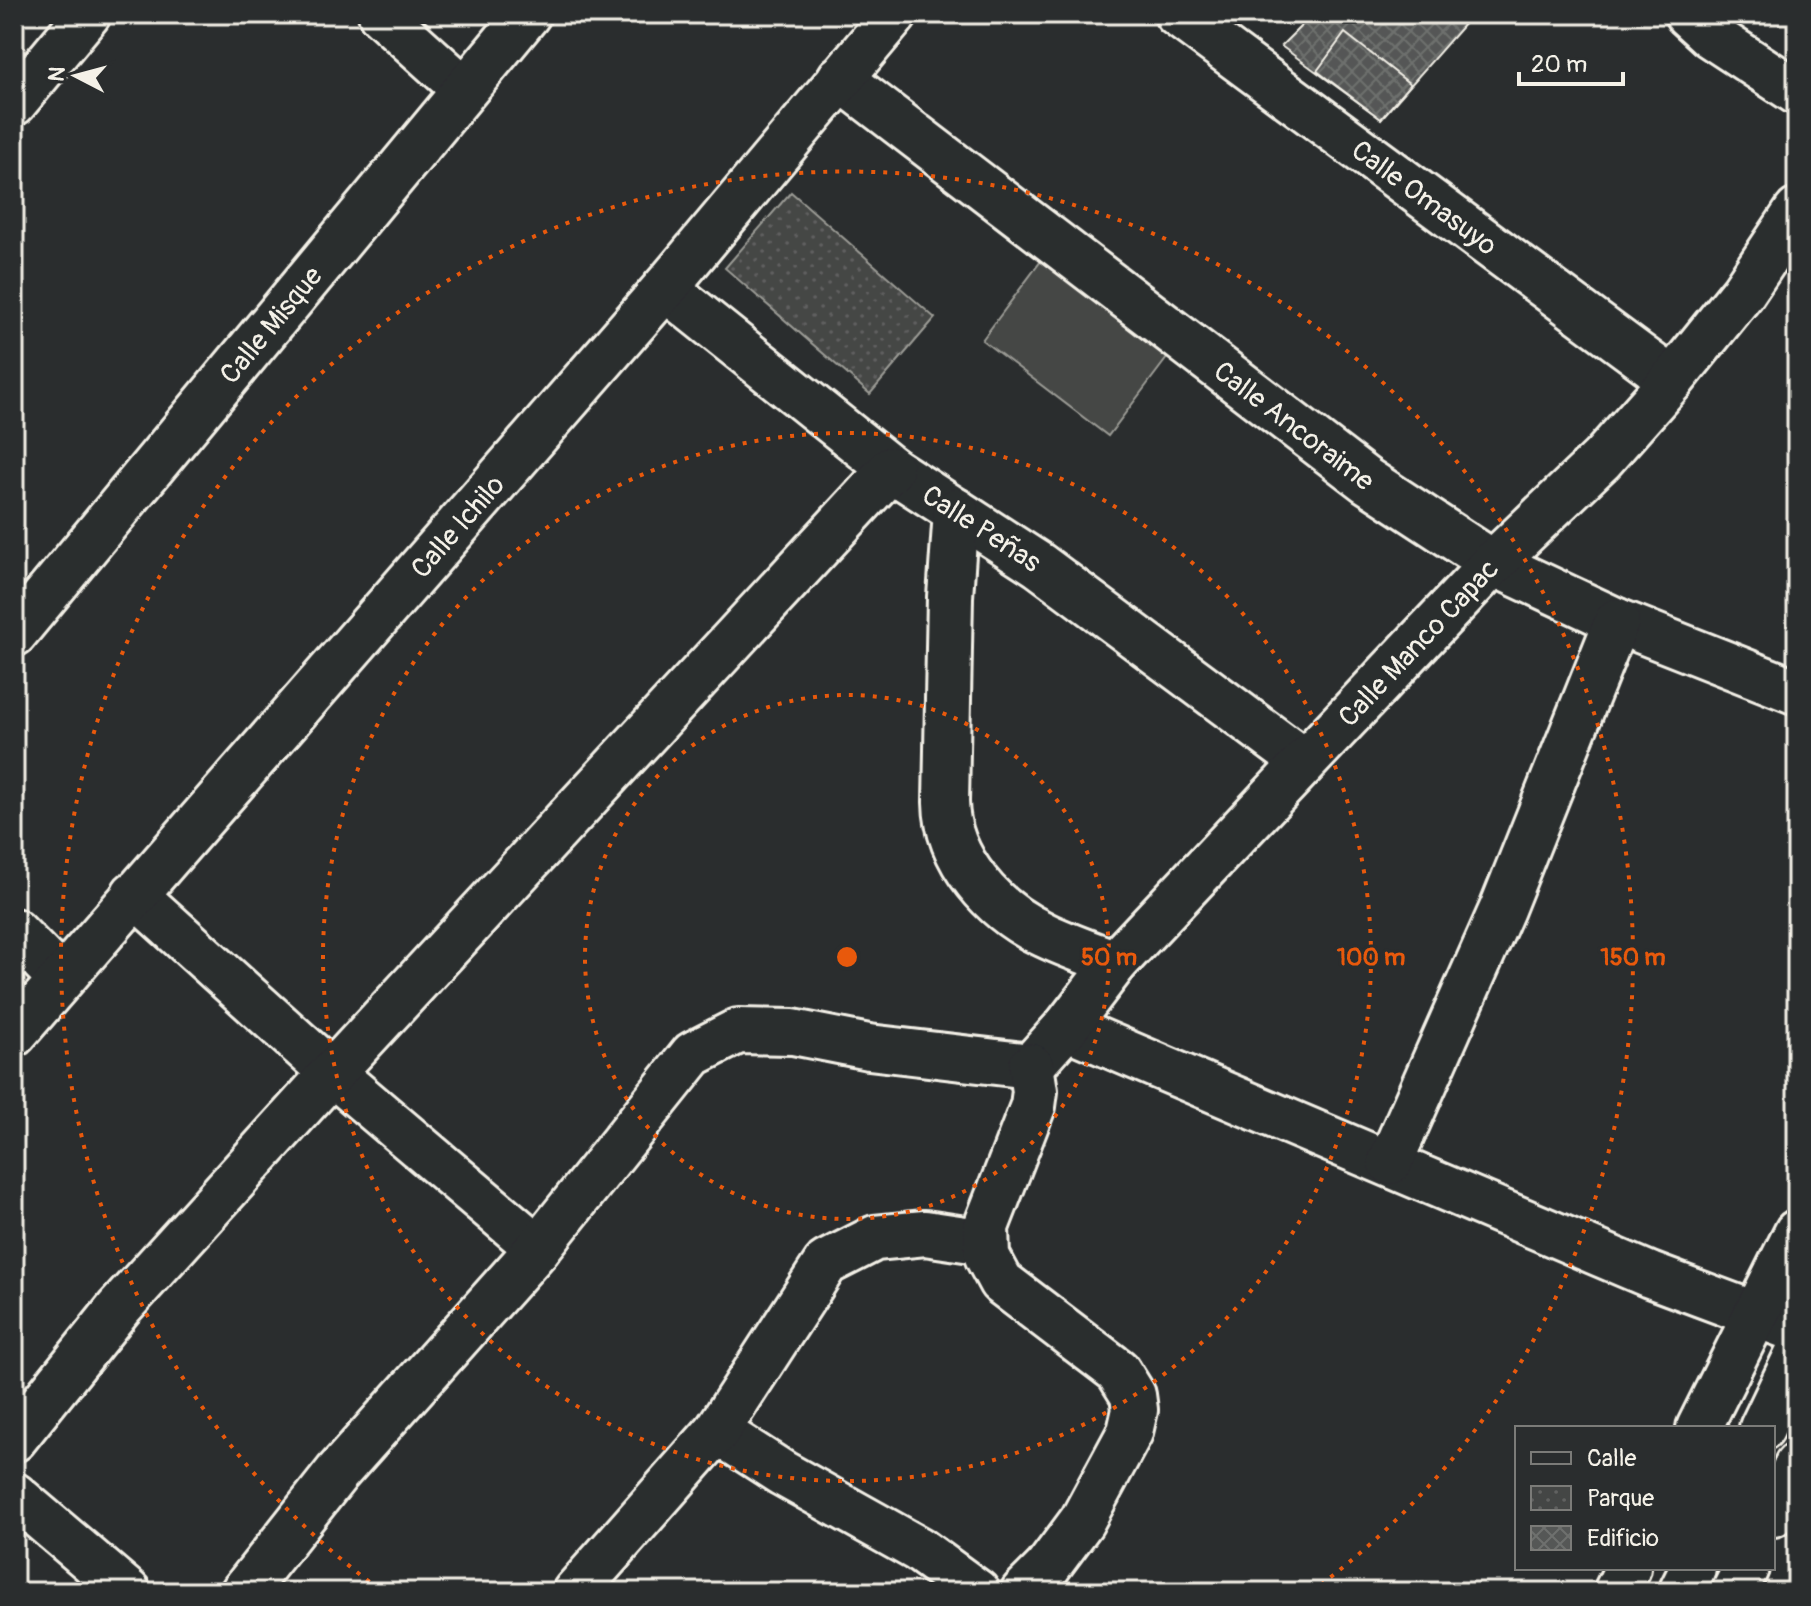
<svg xmlns="http://www.w3.org/2000/svg" width="1811" height="1606" font-family="Pangolin,sans-serif">
<style>
.park{fill:url(#park-dots);stroke:#9c9c96;stroke-width:2}
.pitch{fill:#444645;stroke:#9c9c96;stroke-width:2}
.building{fill:url(#building-cross-hatch);stroke:#f4f1e8;stroke-width:2}
.lines{fill:none;stroke-linecap:round;stroke-linejoin:round}
.minor-casing{stroke:#f4f1e8;stroke-width:50}
.highway-casing{stroke:#f4f1e8;stroke-width:50}
.minor{stroke:#2a2d2e;stroke-width:44}
.highway{stroke:#2a2d2e;stroke-width:44}
.ring{fill:none;stroke:#e8590c;stroke-width:4;stroke-dasharray:4 8}
.labels{text-anchor:middle;stroke-width:6;stroke-linejoin:round;paint-order:stroke}
.street-label{font-size:28px;fill:#f4f1e8;stroke:#2a2d2e}
.centre{fill:#e8590c;stroke:#2a2d2e;stroke-width:4}
.ring-label{font-size:24px;text-anchor:middle;font-weight:bold;fill:#e8590c;stroke:#2a2d2e;stroke-width:6;stroke-linejoin:round;paint-order:stroke}
</style>
<defs>
<pattern id="park-dots" width="8" height="8" patternUnits="userSpaceOnUse" patternTransform="scale(2)"><rect width="8" height="8" fill="#444645"/><path d="M2 2h.1M6 6h.1" fill="none" stroke="#606160" stroke-width="1.8" stroke-linecap="round"/></pattern>
<pattern id="building-cross-hatch" width="8" height="8" patternUnits="userSpaceOnUse" patternTransform="scale(2)"><rect width="8" height="8" fill="#555756"/><path d="M0 0l8 8M0 8l8-8" fill="none" stroke="#6e706e"/></pattern>
</defs>
<rect width="100%" height="100%" fill="#2a2d2e"/>
<filter id="ink" filterUnits="userSpaceOnUse"><feTurbulence type="fractalNoise" baseFrequency=".0125" numOctaves="2"/><feDisplacementMap in="SourceGraphic" scale="16" xChannelSelector="R" yChannelSelector="G"/><feConvolveMatrix kernelMatrix="1 2 1 2 8 2 1 2 1" color-interpolation-filters="sRGB"/></filter>
<g filter="url(#ink)">
<!-- park -->
<polygon class="park" points="791,192 935,318 870,394 725,268"/>
<!-- pitch -->
<polygon class="pitch" points="1044,257 1170,354 1108,436 982,340"/>
<!-- building -->
<g class="building">
<polygon points="1313,14 1473,14 1381,119 1281,46"/>
<polygon points="1345,33 1410,84 1381,119 1317,71"/>
</g>
<g class="lines">
<!-- minor casing -->
<g class="minor-casing">
<g id="minor">
<polyline points="381,14 464,89"/>
<path id="s1" d="M1177,14L1672,380"/>
<polyline points="1687,14 1710,35 1797,92"/>
<path id="s2" d="M840,78L1366,480L1493,563L1617,621L1797,692"/>
<polyline points="14,103 88,14"/>
<path id="s3" d="M665,288L891,469L1039,565L1304,762"/>
<path d="M956,511L950,597L946,802C947,860 994,912 1045,935C1068,946 1092,954 1115,963"/>
<path id="s4" d="M14,634L528,14"/>
<polyline points="134,894 332,1073 538,1248"/>
<polyline points="14,931 61,979"/>
<polyline points="1066,1027 1650,1275 1797,1330"/>
<path id="s5" d="M14,1034L665,288L895,14"/>
<path id="s6" d="M1031,1066L1066,1027L1115,963L1493,563L1602,459L1672,380L1743,292L1797,211"/>
<polyline points="1390,1162 1502,909 1617,621"/>
<polyline points="1699,1428 1797,1232"/>
<polyline points="717,1431 782,1473 918,1549 977,1592"/>
<polyline points="14,1439 119,1308 332,1073 891,469"/>
<polyline points="14,1495 128,1592"/>
<polyline points="243,1592 337,1473 538,1248 693,1054 738,1031 793,1032 869,1047 1031,1066"/>
<polyline points="575,1592 717,1431 826,1263 875,1238 925,1233 985,1242"/>
<polyline points="1023,1592 1047,1568 1082,1521 1130,1432 1135,1410 1133,1395 1118,1371 1001,1282 987,1256 986,1227 1033,1106 1035,1091 1031,1066"/>
<polyline points="1616,1592 1628,1568"/>
</g>
</g>
<!-- highway casing -->
<g class="highway-casing">
<g id="highway">
<polyline points="1762,1428 1797,1355"/>
<polyline points="1773,1514 1797,1465"/>
<polyline points="1681,1592 1693,1568"/>
<polyline points="1734,1592 1746,1568"/>
</g>
</g>
<!-- minor -->
<use href="#minor" class="minor"/>
<!-- highway -->
<use href="#highway" class="highway"/>
</g>
</g>
<!-- distance rings -->
<g class="ring">
<circle cx="847" cy="957" r="262"/>
<circle cx="847" cy="957" r="524"/>
<path d="M379 1589A786 786 0 1 1 1315 1589"/>
</g>
<g class="labels">
<!-- street labels -->
<g class="street-label">
<text dy="10" stroke="none"><textPath href="#s1" startOffset="308">Calle Omasuyo</textPath></text>
<text dy="10" stroke="none"><textPath href="#s4" startOffset="402">Calle Misque</textPath></text>
<text dy="10" stroke="none"><textPath href="#s2" startOffset="572">Calle Ancoraime</textPath></text>
<text dy="10" stroke="none"><textPath href="#s5" startOffset="674">Calle Ichilo</textPath></text>
<text dy="10" stroke="none"><textPath href="#s3" startOffset="398">Calle Peñas</textPath></text>
<text dy="10" stroke="none"><textPath href="#s6" startOffset="574">Calle Manco Capac</textPath></text>
</g>
</g>
<circle cx="847" cy="957" r="12" class="centre"/>
<g class="ring-label">
<text x="1109" y="965">50 m</text>
<text x="1371" y="965">100 m</text>
<text x="1633" y="965">150 m</text>
</g>
<!-- margin -->
<rect width="1811" height="1606" fill="none" stroke="#2a2d2e" stroke-width="48"/>
<rect x="24" y="24" width="1763" height="1558" fill="none" stroke="#f4f1e8" stroke-width="3" filter="url(#ink)"/>
<!-- legend -->
<rect x="1515" y="1426" width="260" height="144" fill="#2a2d2e" stroke="#7b7b78" stroke-width="2"/>
<rect x="1531" y="1452" width="40" height="12" fill="#2a2d2e" stroke="#7b7b78" stroke-width="2"/>
<text x="1587" y="1466" font-size="24" fill="#f4f1e8">Calle</text>
<rect x="1531" y="1486" width="40" height="24" fill="url(#park-dots)" stroke="#7b7b78" stroke-width="2"/>
<text x="1587" y="1506" font-size="24" fill="#f4f1e8">Parque</text>
<rect x="1531" y="1526" width="40" height="24" fill="url(#building-cross-hatch)" stroke="#7b7b78" stroke-width="2"/>
<text x="1587" y="1546" font-size="24" fill="#f4f1e8">Edificio</text>
<!-- north arrow -->
<g transform="translate(76 76) rotate(276)" stroke="#2a2d2e" stroke-width="6" paint-order="stroke">
<path d="M0-6L14 30L0 20L-14 30Z" fill="#f4f1e8"/>
<text y="-12" font-size="22" font-weight="bold" text-anchor="middle" fill="#f4f1e8">N</text>
</g>
<!-- scale -->
<path d="M1519 72v12h104v-12" fill="none" stroke="#f4f1e8" stroke-width="4"/>
<text x="1531" y="72" font-size="24" fill="#f4f1e8" stroke="#2a2d2e" stroke-width="6" paint-order="stroke">20 m</text>
</svg>
